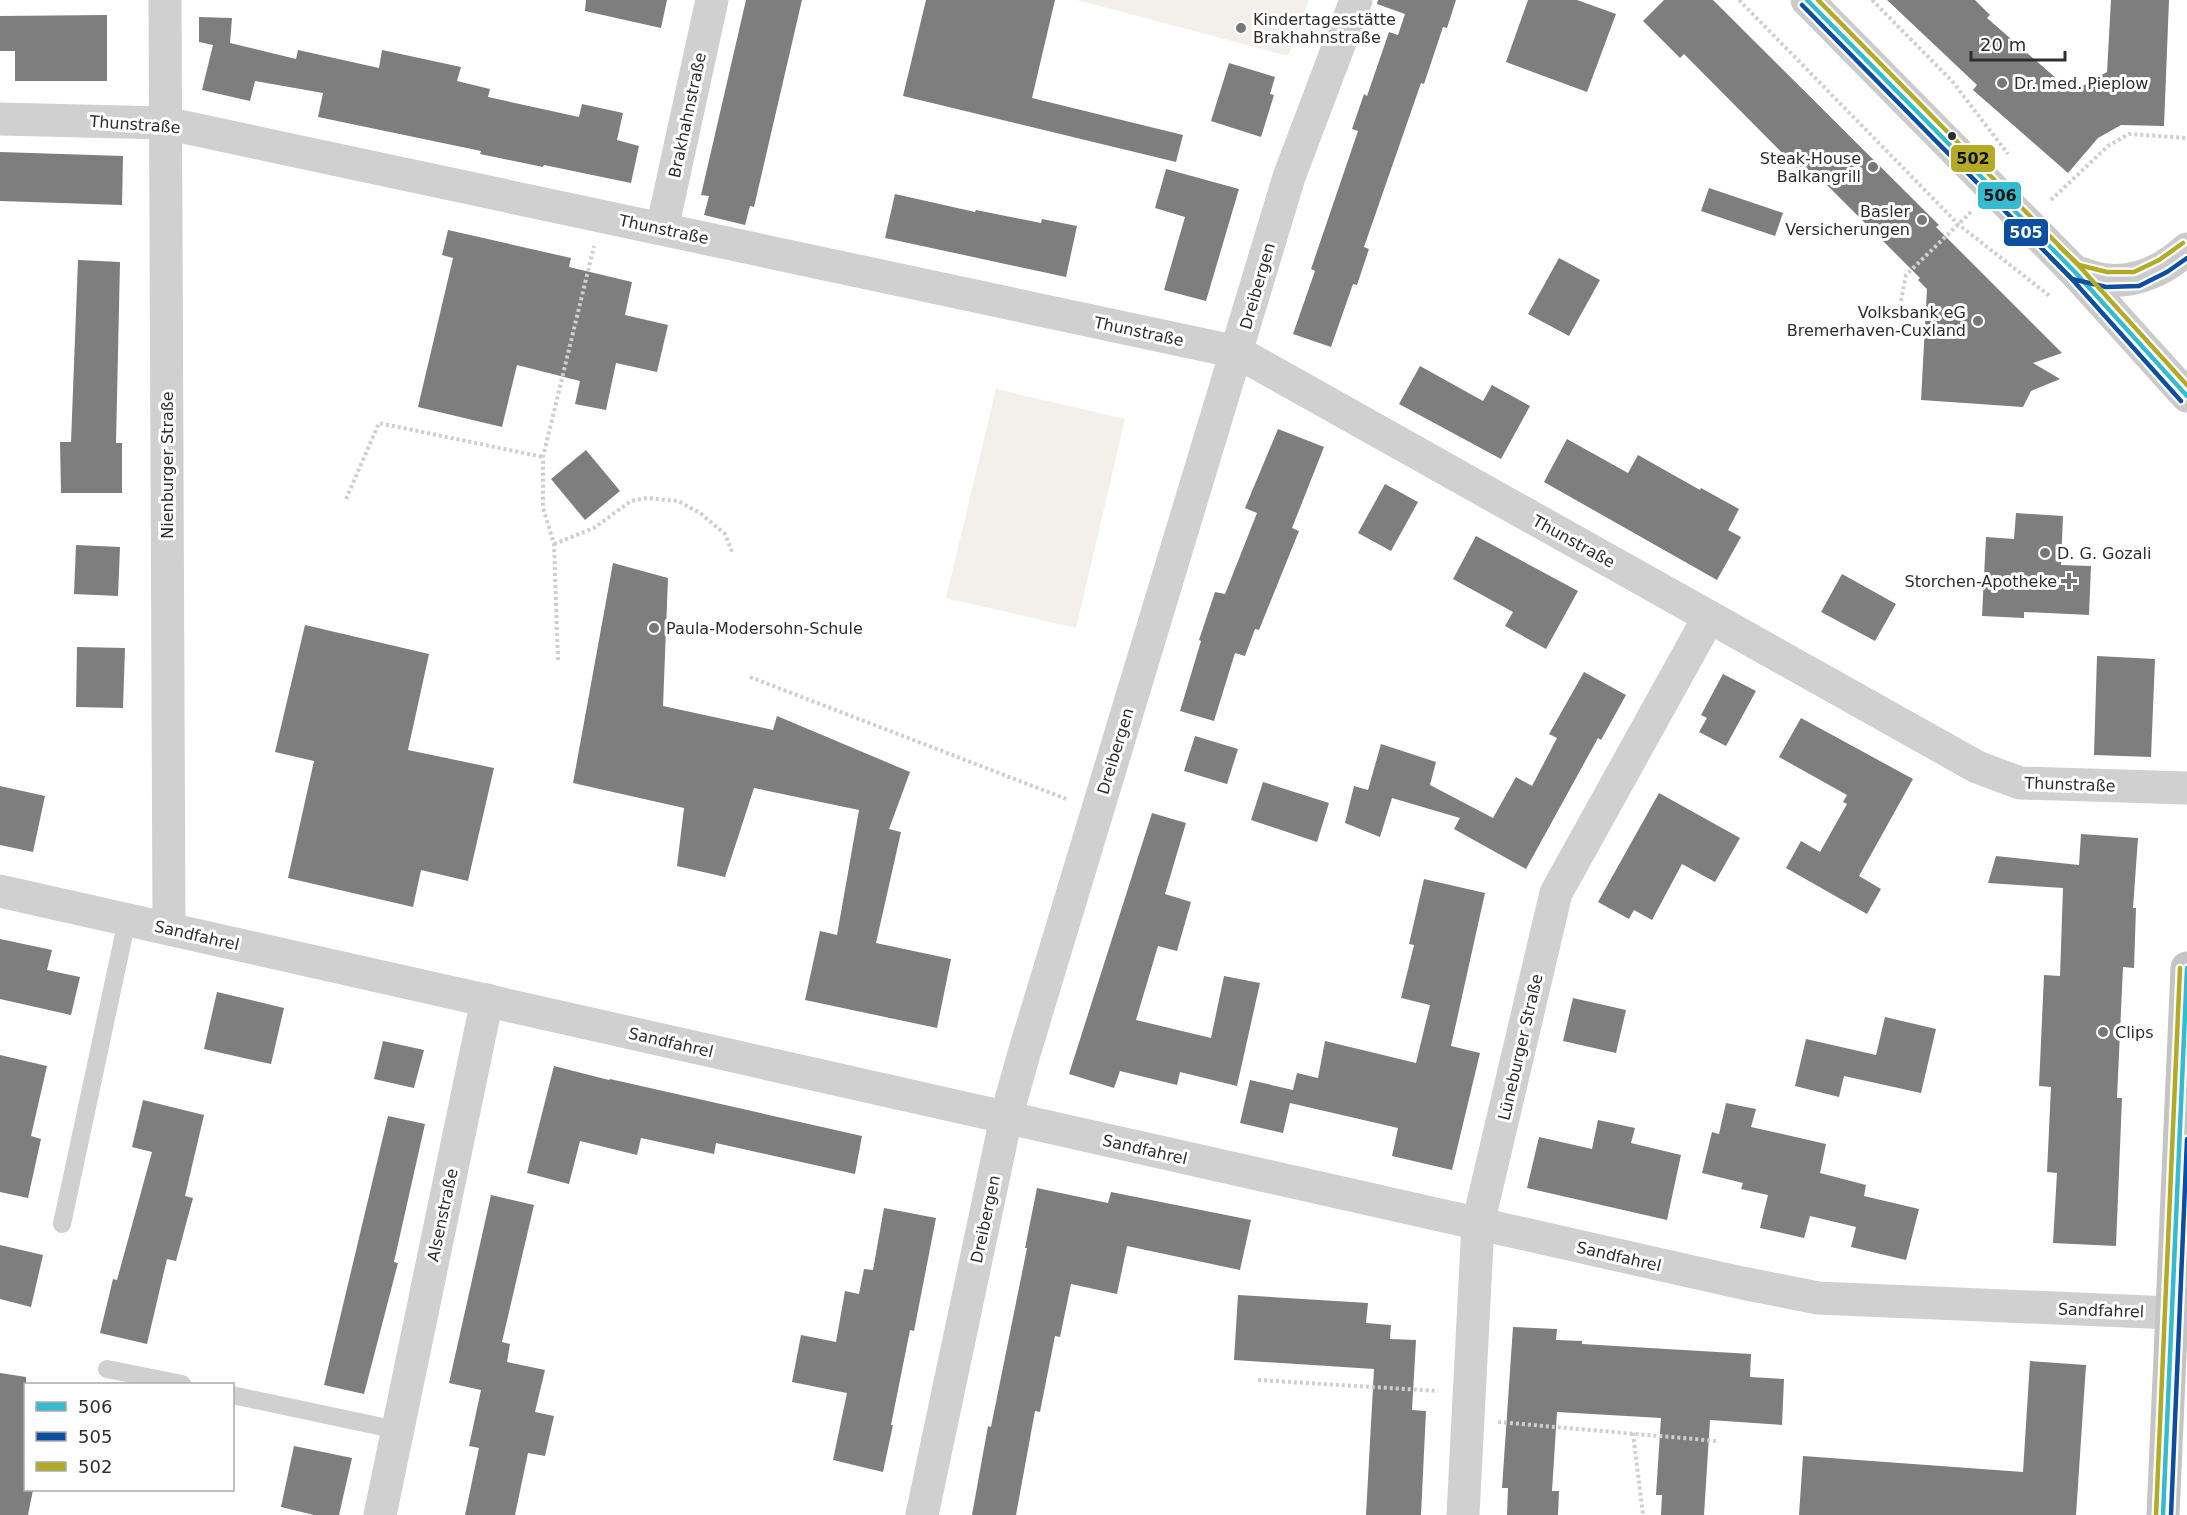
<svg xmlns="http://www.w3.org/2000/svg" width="2187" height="1515" font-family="'DejaVu Sans',sans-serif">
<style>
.green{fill:#f3f0ec}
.building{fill:#7e7e7e}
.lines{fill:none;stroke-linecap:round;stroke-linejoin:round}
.path{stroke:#cfcfcf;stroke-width:4;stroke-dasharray:3 3;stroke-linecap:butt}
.lane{stroke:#d0d0d0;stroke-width:18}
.street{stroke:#d0d0d0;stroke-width:33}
.secondary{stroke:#cbcbcb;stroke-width:33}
.primary{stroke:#c4c4c4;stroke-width:33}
.bus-1-casing{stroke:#fff;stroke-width:9}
.bus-2-casing{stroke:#fff;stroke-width:9}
.bus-3-casing{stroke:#fff;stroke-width:9}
.bus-1{stroke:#34bbd0;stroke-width:4.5}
.bus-2{stroke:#0b4ea2;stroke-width:4.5}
.bus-3{stroke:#b3ab25;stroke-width:4.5}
.poi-dot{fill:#777;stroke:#fff;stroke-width:2}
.bus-dot{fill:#2e2e2e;stroke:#fff;stroke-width:2}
.labels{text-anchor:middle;stroke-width:6;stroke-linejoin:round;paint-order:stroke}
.poi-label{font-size:16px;fill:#2e2e2e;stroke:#fff;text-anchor:start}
.street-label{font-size:16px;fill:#2e2e2e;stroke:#fff}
.line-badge{stroke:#fff;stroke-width:2}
.badge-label{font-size:16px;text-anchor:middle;font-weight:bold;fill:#fff}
.pale-badge-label{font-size:16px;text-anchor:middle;font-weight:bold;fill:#111}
</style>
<rect width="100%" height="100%" fill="#fff"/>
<!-- green -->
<g class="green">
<polygon points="1077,0 1309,0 1288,56"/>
<polygon points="996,389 1125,419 1076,628 946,598"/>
</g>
<!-- building -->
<g class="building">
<polygon points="586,0 667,0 661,28 585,11"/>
<polygon points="746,0 802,0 754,207 750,206 745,225 704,215 709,196 701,195"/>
<polygon points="926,0 1055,0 1032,98 1183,135 1176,162 903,96"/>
<polygon points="1378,0 1456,0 1447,28 1443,27 1424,84 1421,83 1364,247 1369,249 1357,285 1353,284 1331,347 1293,334 1315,271 1311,269 1358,131 1352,129 1364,94 1367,96 1389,32 1398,35 1405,14 1377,4"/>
<polygon points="1528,0 1577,0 1616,14 1587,92 1506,62"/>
<polygon points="1664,0 1713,0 1939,225 1936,227 2062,353 2033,363 2060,379 2031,391 2023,407 1921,400 1927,289 1918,280 1920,278 1820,178 1813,184 1684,54 1680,58 1643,21"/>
<polygon points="1887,0 1975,0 1990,15 1987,18 2072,92 2107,72 2111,0 2169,0 2164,126 2121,125 2098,138 2068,173 1973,90 1977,85"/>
<polygon points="107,15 107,81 15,81 15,51 0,51 0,16"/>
<polygon points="199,17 232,18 230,43 296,59 298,50 379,68 382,50 461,67 457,81 490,89 488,97 579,117 582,104 623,113 617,140 639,146 631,183 544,165 543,167 480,154 481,151 318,117 323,93 255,81 250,101 202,90 213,45 199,42"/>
<polygon points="1229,63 1275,77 1270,94 1274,95 1261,137 1211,121"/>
<polygon points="0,152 123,156 122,205 0,201"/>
<polygon points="1166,169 1239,189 1206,301 1164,290 1185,217 1155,208"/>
<polygon points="1709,188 1783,213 1775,236 1701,211"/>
<polygon points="895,194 975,212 976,210 1041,223 1042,219 1077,226 1066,277 885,238"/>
<polygon points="448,230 571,258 569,267 632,282 625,315 668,325 657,372 616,363 606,410 575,404 580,381 517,365 502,427 418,407 453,258 442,255"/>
<polygon points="1559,258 1600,280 1569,336 1528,314"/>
<polygon points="78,260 120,262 116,443 122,443 122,493 61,493 60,442 71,442"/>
<polygon points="1420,366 1483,401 1492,385 1530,406 1501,459 1399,404"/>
<polygon points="1278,429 1324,447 1292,528 1299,531 1259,630 1255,629 1245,656 1235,653 1214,721 1180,711 1201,641 1199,640 1215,592 1225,594 1257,513 1245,508"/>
<polygon points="1567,439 1628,473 1638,455 1700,490 1701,488 1739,509 1728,530 1741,537 1717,580 1544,482"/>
<polygon points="586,450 620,491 585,520 551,479"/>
<polygon points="1385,484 1418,502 1391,551 1358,533"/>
<polygon points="2016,513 2063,516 2061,565 2091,566 2089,615 2024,612 2024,618 1982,616 1986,537 2014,539"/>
<polygon points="1476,536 1578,591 1546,649 1505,626 1513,612 1453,579"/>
<polygon points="76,545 120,547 118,596 74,594"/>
<polygon points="613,563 668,578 663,706 773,730 777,716 910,772 889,829 901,832 876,943 951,959 937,1028 805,1000 820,931 837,935 859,810 754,788 725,877 677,866 684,808 573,783"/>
<polygon points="1842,574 1896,604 1875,641 1821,612"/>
<polygon points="305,625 429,654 408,750 494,768 468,881 421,870 413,907 288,878 314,761 275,752"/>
<polygon points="77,647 125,648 123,708 76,707"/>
<polygon points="2097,656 2155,659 2151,757 2094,755"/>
<polygon points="1584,672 1626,695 1601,740 1598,738 1526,869 1454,829 1460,818 1392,798 1380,837 1345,823 1354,786 1368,790 1381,744 1436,762 1430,785 1493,818 1516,777 1532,786 1557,738 1549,734"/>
<polygon points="1723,674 1756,691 1726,746 1699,732 1707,718 1701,715"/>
<polygon points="1801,718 1913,779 1859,876 1881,889 1867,914 1786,868 1801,841 1820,852 1847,804 1843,802 1847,795 1779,757"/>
<polygon points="1195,736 1238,749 1227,784 1184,771"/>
<polygon points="1263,782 1329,803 1317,842 1251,820"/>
<polygon points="0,786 45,796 33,852 0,845"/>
<polygon points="1659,793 1740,838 1715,882 1682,864 1652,920 1634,910 1629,919 1598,902"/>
<polygon points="1152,813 1186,823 1165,894 1191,902 1177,951 1158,946 1136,1020 1211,1038 1224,976 1260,983 1237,1086 1180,1072 1177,1085 1120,1071 1114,1088 1069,1074"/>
<polygon points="2081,834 2138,838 2133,908 2136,908 2134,968 2123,967 2117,1098 2122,1098 2116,1246 2053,1243 2057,1173 2047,1172 2051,1087 2039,1086 2044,975 2060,976 2063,888 1988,883 1996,856 2079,865"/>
<polygon points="1424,879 1485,893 1451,1046 1480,1053 1452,1170 1392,1156 1398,1128 1290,1103 1283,1133 1240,1123 1250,1080 1293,1090 1297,1073 1318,1078 1325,1041 1416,1063 1430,1005 1401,998 1414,945 1409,944"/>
<polygon points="0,939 52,950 47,970 80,977 71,1015 0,999"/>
<polygon points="217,992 284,1008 271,1064 204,1049"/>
<polygon points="1573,998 1626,1010 1616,1053 1563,1041"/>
<polygon points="1885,1017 1936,1029 1921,1093 1844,1076 1839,1097 1795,1086 1806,1039 1876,1055"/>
<polygon points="383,1041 424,1050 414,1088 374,1079"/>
<polygon points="0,1055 47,1066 31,1136 41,1139 28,1198 0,1192"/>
<polygon points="554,1066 609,1080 610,1079 862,1136 855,1174 716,1143 714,1154 641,1138 637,1155 580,1141 569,1184 527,1173"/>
<polygon points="143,1100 204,1115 185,1196 193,1198 176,1261 167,1259 147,1344 100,1333 113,1279 117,1280 152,1152 132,1147"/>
<polygon points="1726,1103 1756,1109 1751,1127 1826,1144 1820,1173 1866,1185 1864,1196 1919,1209 1906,1260 1851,1247 1856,1227 1810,1216 1804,1238 1760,1228 1768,1195 1741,1189 1743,1183 1702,1173 1712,1132 1719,1134"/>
<polygon points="388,1116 425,1124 394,1262 398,1263 364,1394 324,1385"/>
<polygon points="1598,1120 1635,1128 1631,1143 1681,1155 1667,1220 1527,1188 1539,1137 1592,1149"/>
<polygon points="1037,1188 1108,1203 1111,1192 1251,1220 1240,1270 1127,1246 1117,1294 1071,1284 1060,1337 1055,1336 1040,1412 1035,1411 1016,1515 972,1515 988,1426 991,1427 1027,1248 1025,1248"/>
<polygon points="491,1195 534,1205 502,1342 510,1344 507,1362 545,1370 535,1412 554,1416 545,1456 528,1453 515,1515 465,1515 479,1448 469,1446 481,1390 449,1383"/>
<polygon points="884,1208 936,1218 914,1331 910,1330 891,1425 893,1425 883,1472 833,1460 847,1393 792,1382 801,1335 836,1342 845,1291 859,1294 864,1269 873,1270"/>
<polygon points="0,1245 43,1255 31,1307 0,1299"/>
<polygon points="1238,1295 1368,1303 1366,1323 1391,1325 1390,1339 1416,1340 1412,1410 1426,1411 1421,1515 1366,1515 1374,1369 1234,1360"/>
<polygon points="1513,1327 1557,1329 1556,1340 1582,1341 1582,1344 1751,1354 1750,1377 1784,1379 1782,1425 1710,1420 1704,1515 1661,1515 1662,1495 1656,1495 1661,1418 1557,1412 1552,1491 1559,1491 1558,1515 1507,1515 1508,1488 1502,1488"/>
<polygon points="2030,1361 2086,1365 2076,1515 1799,1515 1803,1456 2023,1472"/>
<polygon points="0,1373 26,1377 26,1490 33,1490 28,1515 0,1515"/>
<polygon points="294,1446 352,1458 339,1515 314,1515 281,1507"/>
</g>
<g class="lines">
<!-- path -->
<g class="path">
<polyline points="1739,0 1959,225 2051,297"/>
<polyline points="1872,0 1952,81 2008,154"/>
<polyline points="2051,200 2108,146 2129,134 2187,138"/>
<polyline points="1901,301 1906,275 1972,211"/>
<polyline points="346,499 379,423 543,457"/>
<polyline points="554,544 594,528 631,501 647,498 678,501 700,513 725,534 733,554"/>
<polyline points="558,660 554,544 543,508 543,457 594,246"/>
<polyline points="750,677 1069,800"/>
<polyline points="1258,1380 1438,1391"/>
<polyline points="1498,1422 1717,1441"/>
<polyline points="1633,1433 1643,1515"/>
</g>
<!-- lane -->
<g class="lane">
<polyline points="62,1224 127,920"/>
<polyline points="107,1369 182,1384"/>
<polyline points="232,1395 397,1430"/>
</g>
<!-- street -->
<g class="street">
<polyline points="165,0 169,929"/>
<polyline points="0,119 165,123 1237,352 1977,767 2020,783 2187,788"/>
<polyline points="662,229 712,0"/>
<polyline points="0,891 1742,1283 1818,1298 2172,1313"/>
<polyline points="380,1515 487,1000"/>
<polyline points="922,1515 1006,1118 1023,1057 1289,177 1356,0"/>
<polyline points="1463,1515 1478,1224 1556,893 1709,617"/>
</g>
<!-- secondary -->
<g class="secondary">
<polyline points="1807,0 2075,272 2187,396"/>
<path d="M2075,272C2085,274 2096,279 2107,280C2137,283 2165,269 2187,249"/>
</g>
<!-- primary -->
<polyline class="primary" points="2163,1515 2187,968"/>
<!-- bus-1 casing -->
<g class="bus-1-casing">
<g id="bus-1">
<polyline points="1807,0 2075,272 2187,396"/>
<polyline points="2163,1515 2187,968"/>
</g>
</g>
<!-- bus-2 casing -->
<g class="bus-2-casing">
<g id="bus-2">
<polyline points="1802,5 2070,277 2181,401"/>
<polyline points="2050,257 2072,279 2106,287 2139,286 2167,272 2187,258"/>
<polyline points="2171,1515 2187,1139"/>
</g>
</g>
<!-- bus-3 casing -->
<g class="bus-3-casing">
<g id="bus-3">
<polyline points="1818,0 2080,267 2187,385"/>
<polyline points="2060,247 2079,265 2107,272 2134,272 2159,260 2183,243"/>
<polyline points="2156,1515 2180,968"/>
</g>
</g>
<!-- bus-1 -->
<use href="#bus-1" class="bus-1"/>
<!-- bus-2 -->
<use href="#bus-2" class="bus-2"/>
<!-- bus-3 -->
<use href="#bus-3" class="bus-3"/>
</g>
<!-- markers -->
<g class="poi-dot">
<circle cx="1241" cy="28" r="6"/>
<circle cx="2002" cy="83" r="6"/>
<circle cx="1873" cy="167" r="6"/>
<circle cx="1922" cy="220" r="6"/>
<circle cx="1978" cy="321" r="6"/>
<circle cx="2045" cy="553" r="6"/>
<path d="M2066 572h6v6h6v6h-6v6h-6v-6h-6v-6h6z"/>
<circle cx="654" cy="628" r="6"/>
<circle cx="2103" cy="1032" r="6"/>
</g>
<circle class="bus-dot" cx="1952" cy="136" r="5"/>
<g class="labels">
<!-- poi labels -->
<g class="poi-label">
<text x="1253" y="25">Kindertagesstätte<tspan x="1253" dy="18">Brakhahnstraße</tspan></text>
<text x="2014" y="89">Dr. med. Pieplow</text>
<text x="1861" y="164" text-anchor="end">Steak-House<tspan x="1861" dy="18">Balkangrill</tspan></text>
<text x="1910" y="217" text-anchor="end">Basler<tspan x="1910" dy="18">Versicherungen</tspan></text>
<text x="1966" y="318" text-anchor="end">Volksbank eG<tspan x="1966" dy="18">Bremerhaven-Cuxland</tspan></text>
<text x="2057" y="559">D. G. Gozali</text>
<text x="2057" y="587" text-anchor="end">Storchen-Apotheke</text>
<text x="666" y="634">Paula-Modersohn-Schule</text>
<text x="2115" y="1038">Clips</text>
</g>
<!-- street labels -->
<g class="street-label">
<text transform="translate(687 115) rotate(-78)" y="6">Brakhahnstraße</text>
<text transform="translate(135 124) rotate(4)" y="6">Thunstraße</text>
<text transform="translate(664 229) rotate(12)" y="6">Thunstraße</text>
<text transform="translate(1257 286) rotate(-74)" y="6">Dreibergen</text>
<text transform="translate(1139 331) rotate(12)" y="6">Thunstraße</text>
<text transform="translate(167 465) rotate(-90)" y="6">Nienburger Straße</text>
<text transform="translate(1574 541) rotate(29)" y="6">Thunstraße</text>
<text transform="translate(1115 751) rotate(-73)" y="6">Dreibergen</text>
<text transform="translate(2070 784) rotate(2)" y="6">Thunstraße</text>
<text transform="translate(197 935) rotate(13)" y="6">Sandfahrel</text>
<text transform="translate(671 1042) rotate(13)" y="6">Sandfahrel</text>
<text transform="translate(1520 1047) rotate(-77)" y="6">Lüneburger Straße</text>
<text transform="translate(1145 1149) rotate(13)" y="6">Sandfahrel</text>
<text transform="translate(442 1215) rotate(-78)" y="6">Alsenstraße</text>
<text transform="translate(985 1219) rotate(-78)" y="6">Dreibergen</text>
<text transform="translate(1619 1256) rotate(13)" y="6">Sandfahrel</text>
<text transform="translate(2101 1310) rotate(2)" y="6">Sandfahrel</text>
</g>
</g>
<g class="line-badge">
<rect x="1950" y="144" width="46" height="29" rx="6" fill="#b3ab25"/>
<rect x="1977" y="181" width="45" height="29" rx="6" fill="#34bbd0"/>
<rect x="2003" y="218" width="46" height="29" rx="6" fill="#0b4ea2"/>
</g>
<g class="badge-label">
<text x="2026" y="238">505</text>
</g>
<g class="pale-badge-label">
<text x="1973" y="164">502</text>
<text x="2000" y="201">506</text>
</g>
<!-- legend -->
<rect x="24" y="1383" width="210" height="108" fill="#ffffff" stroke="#ababab" stroke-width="1.5"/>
<rect x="36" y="1402" width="30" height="9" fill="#34bbd0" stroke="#ababab" stroke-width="1.5"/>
<text x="78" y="1413" font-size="18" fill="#2e2e2e">506</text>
<rect x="36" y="1432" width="30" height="9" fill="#0b4ea2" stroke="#ababab" stroke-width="1.5"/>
<text x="78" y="1443" font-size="18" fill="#2e2e2e">505</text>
<rect x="36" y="1462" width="30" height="9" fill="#b3ab25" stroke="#ababab" stroke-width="1.5"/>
<text x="78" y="1473" font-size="18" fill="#2e2e2e">502</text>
<!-- scale -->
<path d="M1971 51v9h94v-9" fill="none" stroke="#2e2e2e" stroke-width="3"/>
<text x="1980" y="51" font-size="18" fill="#2e2e2e" stroke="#ffffff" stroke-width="4.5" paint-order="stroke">20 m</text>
</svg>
